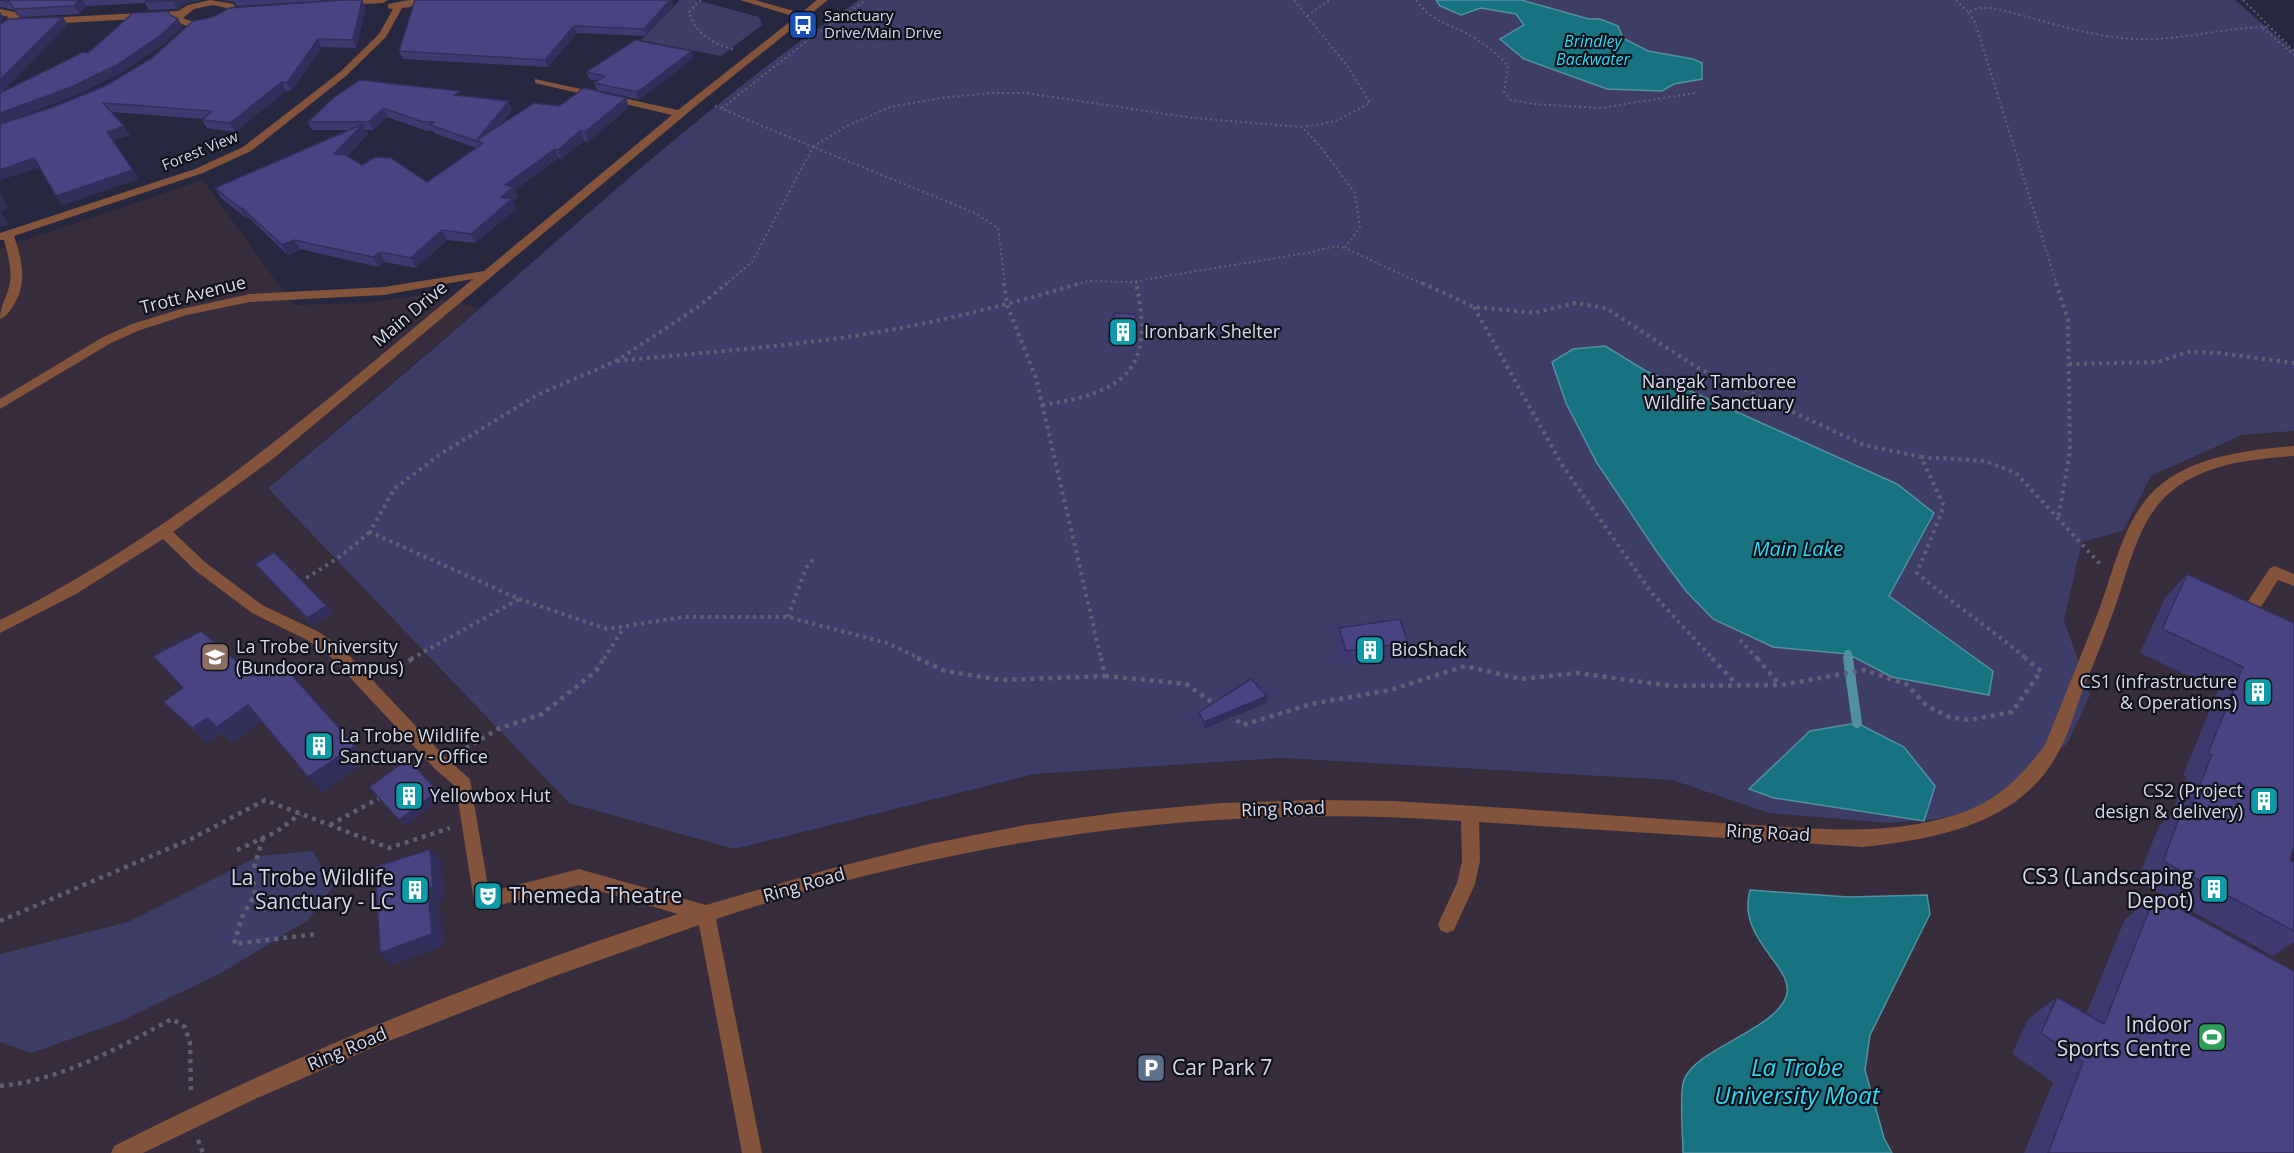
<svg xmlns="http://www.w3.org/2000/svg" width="2294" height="1153" font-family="'Open Sans',sans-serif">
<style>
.education{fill:#372d3d}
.green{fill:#3e3d67}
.water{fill:#177380;stroke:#51919f;stroke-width:1.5}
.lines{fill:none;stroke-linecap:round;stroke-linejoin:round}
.stream-far1{stroke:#51919f;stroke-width:8}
.stream{stroke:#51919f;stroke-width:10}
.path-far2{stroke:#5f6075;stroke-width:2;stroke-dasharray:2 3;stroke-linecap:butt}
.path-far1{stroke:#5f6075;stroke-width:4;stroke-dasharray:3 4.5;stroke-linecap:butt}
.path{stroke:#5f6075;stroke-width:4.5;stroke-dasharray:4 5;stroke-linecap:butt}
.minor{fill:#83533c;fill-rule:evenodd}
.wall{fill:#3f3a70;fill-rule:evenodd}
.shaded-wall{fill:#332f5b}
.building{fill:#494382;stroke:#332f5b;stroke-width:1.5}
.labels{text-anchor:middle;stroke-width:4.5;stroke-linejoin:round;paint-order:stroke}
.far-poi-label{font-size:15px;fill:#d7d8e8;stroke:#11121c;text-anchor:start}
.far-street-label{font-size:15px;fill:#d7d8e8;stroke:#11121c}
.far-water-label{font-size:16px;font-style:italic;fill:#2cd7ef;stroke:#11121c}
.street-label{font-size:18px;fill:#d7d8e8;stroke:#11121c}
.poi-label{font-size:18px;fill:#d7d8e8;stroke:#11121c;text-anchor:start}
.park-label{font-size:18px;fill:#dcddf0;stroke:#11121c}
.water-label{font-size:20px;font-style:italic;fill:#2cd7ef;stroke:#11121c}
.near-poi-label{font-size:21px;fill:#d7d8e8;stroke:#11121c;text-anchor:end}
.near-water-label{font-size:24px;font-style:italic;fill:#2cd7ef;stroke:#11121c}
</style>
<rect width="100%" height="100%" fill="#27273f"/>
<!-- education -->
<polygon class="education" points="203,180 293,305 365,303 426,295 480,308 269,487 735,849 1035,774 1281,758 1672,780 1769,813 1888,823 1938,819 2090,695 2064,620 2082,542 2123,531 2151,476 2242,435 2294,431 2294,1153 0,1153 0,249"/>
<!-- green -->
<g class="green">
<polygon points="680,0 696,0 759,17 762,25 721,56 641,40"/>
<path d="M859,0H2235L2294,51V431L2242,435L2151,476L2123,531L2082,542L2064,620L2090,695L2067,744L2009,786L1990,806L1938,819L1888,823L1769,813L1672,780L1281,758L1035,774L735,849L569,803L268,488C352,418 435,348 517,276C627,179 737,82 859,0Z"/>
<polygon points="313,851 333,887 308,920 221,973 119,1022 31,1053 0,1042 0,954 128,922 259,856"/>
</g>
<!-- water -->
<g class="water">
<polygon points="1436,0 1521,0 1589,19 1600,19 1618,26 1623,38 1648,51 1693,59 1702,63 1702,79 1674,84 1662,91 1607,89 1524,59 1500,39 1524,25 1516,14 1481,8 1461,15 1440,6"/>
<polygon points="1605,346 1646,371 1897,484 1934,513 1889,596 1993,671 1989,695 1892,677 1848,654 1773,647 1713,619 1686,591 1657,552 1597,463 1566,403 1552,362 1573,349"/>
<polygon points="1857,723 1904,747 1935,786 1924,821 1774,798 1749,789 1810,731"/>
<path d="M1750,890L1848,897L1927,895L1930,914L1870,1035L1865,1070L1884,1138L1892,1153H1683C1683,1137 1679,1093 1684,1080C1695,1049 1774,1030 1786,997C1797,967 1736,941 1750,890Z"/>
</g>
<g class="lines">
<!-- stream-far1 -->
<polyline class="stream-far1" points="1848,654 1849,659"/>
<!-- stream -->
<polyline class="stream" points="1848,658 1857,723"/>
<!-- path-far2 -->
<g class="path-far2">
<path d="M701,0L689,12C695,34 714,44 735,50"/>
<polyline points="1294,0 1348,67 1370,103 1336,121 1303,127"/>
<path d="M1416,0C1433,24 1448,22 1471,36C1485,44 1498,54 1508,66L1504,92L1511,100L1533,104L1601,108L1695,93"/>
<polyline points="1956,0 1968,12"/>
<polyline points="2243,0 2294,51"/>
<polyline points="1307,16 1330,0"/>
<polyline points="2263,28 2294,55"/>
<polyline points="715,106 813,147 752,262 725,285"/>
<polyline points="722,108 812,37 866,0"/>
<polyline points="1136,282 1137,285"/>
<polyline points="1005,285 998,228 975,213 813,147 845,127 890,107 941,98 991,93 1026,93 1193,118 1302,127 1320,146 1355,193 1360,227 1345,248 1425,285"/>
<polyline points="1076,285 1088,281 1131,282 1312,252 1335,246 1345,248"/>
<path d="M2057,285L1975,22L1968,12L1979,8H1994C2046,21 2102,42 2156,39C2194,37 2231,27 2270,27"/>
</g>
<!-- path-far1 -->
<g class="path-far1">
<polyline points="1004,283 1007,305 1036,378 1101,659"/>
<path d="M1422,283L1474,307L1534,313L1575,303L1606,308L1698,368L1864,445L1921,457L1944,506L1917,573C1952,603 1991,629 2027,659"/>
<polyline points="2056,283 2068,320 2070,451 2058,519"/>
<polyline points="1474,307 1562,465 1651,592 1713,659"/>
<path d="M617,361C708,352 800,346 890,330C955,318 1018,302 1081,283"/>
<polyline points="2069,364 2158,362 2188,352 2219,353 2294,363"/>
<path d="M1042,405C1123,393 1156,372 1136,283"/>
<polyline points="1921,457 1985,461 2016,473 2100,564"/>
<polyline points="300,582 341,556 370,532"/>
<polyline points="519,599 607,629 683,617 788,617 887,643 921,659"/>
<polyline points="788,617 806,568 814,558"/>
<polyline points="1740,640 1758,659"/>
<polyline points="411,659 519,599 370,532 394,489 442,453 537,395 616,361 698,307 727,283"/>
<polyline points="604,659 624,627"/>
</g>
<!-- path -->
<g class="path">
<polyline points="917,658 945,671 1001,680 1105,676 1101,658"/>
<polyline points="1712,658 1736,684"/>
<polyline points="1757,658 1780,685"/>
<polyline points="385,674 414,658"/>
<polyline points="1105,676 1186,684 1216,705"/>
<polyline points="1229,715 1243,725 1311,704 1390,690 1465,666 1521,679 1577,673 1672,686 1781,685 1864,670 1906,684 1927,706 1949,717 1969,720 2012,712 2041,671 2025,658"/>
<polyline points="458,753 498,729 542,714 596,671 604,658"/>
<polyline points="330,825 381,797"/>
<polyline points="263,838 252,874 255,894 242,917 234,944 317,934"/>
<polyline points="237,850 276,832 300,814"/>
<polyline points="0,921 191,839 265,800 389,848 450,828"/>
<path d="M0,1086C62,1080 118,1048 172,1019L185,1027L190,1043L191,1094"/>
<polyline points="198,1140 203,1153"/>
</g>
<!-- minor -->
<g class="minor">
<path d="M210,0L234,4L236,11C221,27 193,32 175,21L174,17L45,24L40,21L45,18L178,11L188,5ZM213,5L226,8V10C214,19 197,26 183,18L194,9Z"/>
<polygon points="344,0 388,0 383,3 341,5 339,3"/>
<path d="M409,0H420L410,7L402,8L386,37L346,76L251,151L203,173L14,236C22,260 28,283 13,306C10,311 6,317 0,319C0,306 6,299 9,287C13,271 8,255 4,240H0V233L195,169L243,147L340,72L379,34L393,9L388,8V4Z"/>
<path d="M740,0H755L801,13L817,0H828L702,101L274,458L173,532L206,563L262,605L319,632L343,649L447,759L470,779L489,892L579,869L706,905L833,868L929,844L1025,825L1123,812L1221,803L1316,800L1393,801C1503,807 1614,816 1724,823C1802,827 1882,839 1958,814C1996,802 2021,777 2045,745C2063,700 2081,655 2099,610C2115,567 2125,511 2164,482C2201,455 2250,450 2294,446V456C2253,459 2207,463 2173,490C2143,513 2132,555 2121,589C2110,624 2096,658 2082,692C2075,711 2069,733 2059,751C2022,824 1936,839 1863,847L1479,822L1480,861L1475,884L1454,930L1447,933L1440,930L1438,924L1457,883L1462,861L1461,821C1209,802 957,840 716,919L762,1153H742L699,925L552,977L379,1045L253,1100L143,1153H111L114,1146C295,1054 485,977 678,914L579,885L481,910L475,908L456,787L435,769L331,657L307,640L252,613L196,571L163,539L76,594L0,633V620C176,533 323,403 473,279L384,295L250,302L187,315L140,330L111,343L0,409V399L103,337L132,324L181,309L250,294L384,287L484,271L672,115L535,83V79L678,110L796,17Z"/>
<polygon points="0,9 15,12 19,17 15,24 0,32 0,25 9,17 0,15"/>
<polygon points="2275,566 2294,574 2294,586 2278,580 2259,610 2294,626 2294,639 2244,616 2241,612 2270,568"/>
</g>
</g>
<!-- wall -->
<g class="wall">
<polygon points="0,0 200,0 188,3 177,9 149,10 145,3 86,6 79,14 19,17 15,10 0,7"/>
<polygon points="223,0 330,0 237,6 234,2"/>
<polygon points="415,0 672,0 673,6 646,36 577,33 548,67 403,59 399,51"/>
<polygon points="366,7 356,48 322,47 291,91 286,91 235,132 207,128 202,120 203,119 111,112 130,135 112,140 138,179 62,205 56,196 39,167 0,180 0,124"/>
<polygon points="692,51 693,58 645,95 638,99 597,90 594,83 598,81 589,79 586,72"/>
<path d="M462,96L512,110L499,126L559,106L626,98L629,107L588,142L584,141L561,159L558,158L515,190L518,197L513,201L516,209L475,243L447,240L416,268L385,262L378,267L300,249L288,255L248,217L246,218L221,198L215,188L349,130H312L308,122L333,98ZM387,117L427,131H433L434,133L476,148L427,182L362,165L347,156L368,134L366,130H373Z"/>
<polygon points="1136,321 1134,345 1109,343 1108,336"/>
<polygon points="255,564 333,613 312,625"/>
<polygon points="2187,574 2294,623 2290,860 2294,862 2294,942 2273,956 2137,881 2159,826 2170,817 2187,777 2183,775 2218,690 2140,653 2165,598"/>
<polygon points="1339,628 1408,643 1405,657 1343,665 1336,642"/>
<polygon points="274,671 355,746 368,761 322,792 262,721 232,743 222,733 207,743 163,702"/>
<polygon points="1267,696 1266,703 1204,729 1198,719 1199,712"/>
<polygon points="2155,895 2294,1153 2024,1153 2053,1082 2012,1054 2028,1019 2057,997 2086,1014 2125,919"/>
</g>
<!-- shaded-wall -->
<g class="shaded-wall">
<polygon points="79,0 82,0 86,6 79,14 74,6"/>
<polygon points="174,0 200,0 188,3 177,9 173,1"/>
<polygon points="362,0 366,7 356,48 353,40"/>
<polygon points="670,0 672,0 673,6 646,36 644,29"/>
<polygon points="0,12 4,18 0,23"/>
<polygon points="63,17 68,25 0,94 0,80"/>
<polygon points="178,19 183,27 165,43 122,73 75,96 0,124 0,113 174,23"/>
<polygon points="574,26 577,33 548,67 545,60"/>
<polygon points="318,39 322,47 291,91 287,83"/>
<polygon points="692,51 693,58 645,95 638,99 636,92"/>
<polygon points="282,82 286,91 235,132 230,123"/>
<polygon points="626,98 629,107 588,142 585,132"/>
<polygon points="509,101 512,110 484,144 483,143 477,140 481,148 480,149 476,141"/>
<polygon points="383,108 387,117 373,130 369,122"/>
<polygon points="363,124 368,134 340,164 334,154"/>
<polygon points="124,126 130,135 112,140 107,132"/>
<polygon points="580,131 584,141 561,159 558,150"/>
<polygon points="555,149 558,158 515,190 518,197 513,201 516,209 475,243 471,234 501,197 505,185"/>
<polygon points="34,158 40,166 0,180 0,170"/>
<polygon points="133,170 138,179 62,205 56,196"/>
<polygon points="0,193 8,208 1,211 8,225 0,227"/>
<polygon points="240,208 242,208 248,217 246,218"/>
<polygon points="442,230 447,240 416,268 411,258"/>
<polygon points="294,240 300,249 288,255 282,245"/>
<polygon points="380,252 385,262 378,267 373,257"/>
<polygon points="327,606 333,613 312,625 307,618"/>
<polygon points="1267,696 1266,703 1204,729 1204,722"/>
<polygon points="248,705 263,720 232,743 217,727"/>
<polygon points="207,718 222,733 207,743 192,728"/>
<polygon points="355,746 368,761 322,792 308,777"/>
<polygon points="438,791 444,798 405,826 399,820"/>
<polygon points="430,849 441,861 444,899 439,901 444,946 392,965 380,953 428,889"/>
</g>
<!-- building -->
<g class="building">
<polygon points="0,0 79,0 74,6 14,9 10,2"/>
<polygon points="147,0 174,0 173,1 145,2"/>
<polygon points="344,0 362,0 353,40 318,39 287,83 282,82 230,123 202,120 212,111 103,103 124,126 107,132 133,170 56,196 34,158 0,170 0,124 53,107 105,86 152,58 193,21 213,17 229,8"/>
<polygon points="415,0 670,0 644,29 574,26 545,60 399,51"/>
<polygon points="168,11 170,15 178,19 161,35 117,65 69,88 0,113 0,93 83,52 88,53 133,13"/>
<polygon points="63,17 0,80 0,24 9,19"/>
<polygon points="635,40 692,51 643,88 636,92 594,83 605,76 586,72"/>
<polygon points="360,80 460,91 455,95 509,101 476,141 430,125 434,122 423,122 383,108 369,122 308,122 333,98"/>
<polygon points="584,88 626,98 585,132 580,131 558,150 555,149 505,185 514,187 501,197 512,199 471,234 442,230 411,258 380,252 373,257 294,240 282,245 242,208 240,208 215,188 363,124 334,154 346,155 362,165 375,157 391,158 427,182 483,143 477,140 534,103 559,106"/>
<polygon points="1115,313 1136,314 1134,337 1108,336"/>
<polygon points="274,552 327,606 307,618 255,564"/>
<polygon points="2187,574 2294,623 2294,847 2290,860 2294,862 2294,931 2163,861 2184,805 2190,808 2212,755 2208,753 2243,667 2162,629"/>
<polygon points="1400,619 1408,643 1346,651 1339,628"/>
<polygon points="201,631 254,676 268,666 274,671 283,665 355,746 308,777 248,705 217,727 207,718 192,728 163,702 183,688 153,656"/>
<polygon points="1251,679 1267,696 1204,722 1199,712"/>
<polygon points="408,759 438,791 399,820 369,787"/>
<polygon points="430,849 433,887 428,889 432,934 380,953 375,867"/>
<polygon points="2155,895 2294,971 2294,1153 2048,1153 2083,1062 2041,1033 2057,997 2104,1024"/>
</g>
<!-- icons -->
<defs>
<g id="bus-square" transform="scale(1.5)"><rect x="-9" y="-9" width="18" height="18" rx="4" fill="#1a4fb4" stroke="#11121c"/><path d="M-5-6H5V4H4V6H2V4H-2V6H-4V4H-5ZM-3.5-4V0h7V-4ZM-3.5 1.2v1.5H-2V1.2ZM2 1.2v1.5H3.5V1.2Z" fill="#fff"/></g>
<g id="building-square" transform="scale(1.5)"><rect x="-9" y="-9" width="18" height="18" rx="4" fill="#0f9aa8" stroke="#11121c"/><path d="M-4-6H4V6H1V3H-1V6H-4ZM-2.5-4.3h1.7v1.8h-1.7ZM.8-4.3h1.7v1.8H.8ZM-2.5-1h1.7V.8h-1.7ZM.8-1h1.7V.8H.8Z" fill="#fff"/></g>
<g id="university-square" transform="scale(1.5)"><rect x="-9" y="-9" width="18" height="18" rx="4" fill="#8d6e63" stroke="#11121c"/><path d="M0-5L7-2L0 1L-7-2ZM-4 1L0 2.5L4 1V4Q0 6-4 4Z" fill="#fff"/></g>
<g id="theatre-square" transform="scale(1.5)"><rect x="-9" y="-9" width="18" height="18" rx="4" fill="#0f9aa8" stroke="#11121c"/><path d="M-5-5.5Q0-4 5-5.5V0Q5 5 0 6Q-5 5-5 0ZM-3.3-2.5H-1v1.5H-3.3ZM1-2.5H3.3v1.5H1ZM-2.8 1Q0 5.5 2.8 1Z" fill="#fff"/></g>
<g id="stadium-square" transform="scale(1.5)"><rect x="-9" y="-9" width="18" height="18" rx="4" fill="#2e9e5b" stroke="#11121c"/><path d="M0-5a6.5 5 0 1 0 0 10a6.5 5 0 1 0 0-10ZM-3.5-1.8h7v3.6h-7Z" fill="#fff"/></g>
<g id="parking-square" transform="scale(1.5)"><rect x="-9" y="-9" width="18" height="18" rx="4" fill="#5c6f8a" stroke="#11121c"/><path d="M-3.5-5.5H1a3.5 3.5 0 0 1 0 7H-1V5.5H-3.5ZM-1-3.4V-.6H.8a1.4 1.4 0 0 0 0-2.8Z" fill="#fff"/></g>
</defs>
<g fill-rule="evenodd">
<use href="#bus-square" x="803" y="25"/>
<use href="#building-square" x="1123" y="332"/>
<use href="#building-square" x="1370" y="650"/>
<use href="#university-square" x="215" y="657"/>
<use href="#building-square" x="2258" y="692"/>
<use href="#building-square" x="319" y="746"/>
<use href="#building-square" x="409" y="796"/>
<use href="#building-square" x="2264" y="801"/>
<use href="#building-square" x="2214" y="889"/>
<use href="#building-square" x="415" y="890"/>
<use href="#theatre-square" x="488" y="896"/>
<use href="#stadium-square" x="2212" y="1037"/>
<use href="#parking-square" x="1151" y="1068"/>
</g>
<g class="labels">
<!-- far-poi labels -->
<g class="far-poi-label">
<text x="824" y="21">Sanctuary<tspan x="824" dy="17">Drive/Main Drive</tspan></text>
</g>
<!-- far-street labels -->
<g class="far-street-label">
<text transform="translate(200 151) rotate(-22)" y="5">Forest View</text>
</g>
<!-- far-water labels -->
<g class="far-water-label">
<text x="1593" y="47">Brindley<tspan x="1593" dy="18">Backwater</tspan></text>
</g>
<!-- street labels -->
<g class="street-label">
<text transform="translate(193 295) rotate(-14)" y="6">Trott Avenue</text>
<text transform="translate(410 314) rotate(-40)" y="6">Main Drive</text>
<text transform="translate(1283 809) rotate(-2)" y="6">Ring Road</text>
<text transform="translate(1768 833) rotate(3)" y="6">Ring Road</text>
<text transform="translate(804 885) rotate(-16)" y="6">Ring Road</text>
<text transform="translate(347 1049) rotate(-23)" y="6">Ring Road</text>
</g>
<!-- poi labels -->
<g class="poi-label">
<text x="1144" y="338">Ironbark Shelter</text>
<text x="236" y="653">La Trobe University<tspan x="236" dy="21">(Bundoora Campus)</tspan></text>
<text x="1391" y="656">BioShack</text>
<text x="2237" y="688" text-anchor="end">CS1 (infrastructure<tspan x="2237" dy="21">&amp; Operations)</tspan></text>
<text x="340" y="742">La Trobe Wildlife<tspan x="340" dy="21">Sanctuary - Office</tspan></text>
<text x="2243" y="797" text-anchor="end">CS2 (Project<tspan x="2243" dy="21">design &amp; delivery)</tspan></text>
<text x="430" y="802">Yellowbox Hut</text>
</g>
<!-- park labels -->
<g class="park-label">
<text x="1719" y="388">Nangak Tamboree<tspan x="1719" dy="21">Wildlife Sanctuary</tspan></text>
</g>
<!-- water labels -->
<g class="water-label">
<text x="1798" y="556">Main Lake</text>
</g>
<!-- near-poi labels -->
<g class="near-poi-label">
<text x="2193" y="884">CS3 (Landscaping<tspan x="2193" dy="24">Depot)</tspan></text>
<text x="394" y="885">La Trobe Wildlife<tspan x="394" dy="24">Sanctuary - LC</tspan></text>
<text x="509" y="903" text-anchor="start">Themeda Theatre</text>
<text x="2191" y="1032">Indoor<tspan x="2191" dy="24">Sports Centre</tspan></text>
<text x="1172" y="1075" text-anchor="start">Car Park 7</text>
</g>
<!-- near-water labels -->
<g class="near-water-label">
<text x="1797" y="1076">La Trobe<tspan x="1797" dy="28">University Moat</tspan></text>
</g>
</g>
</svg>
